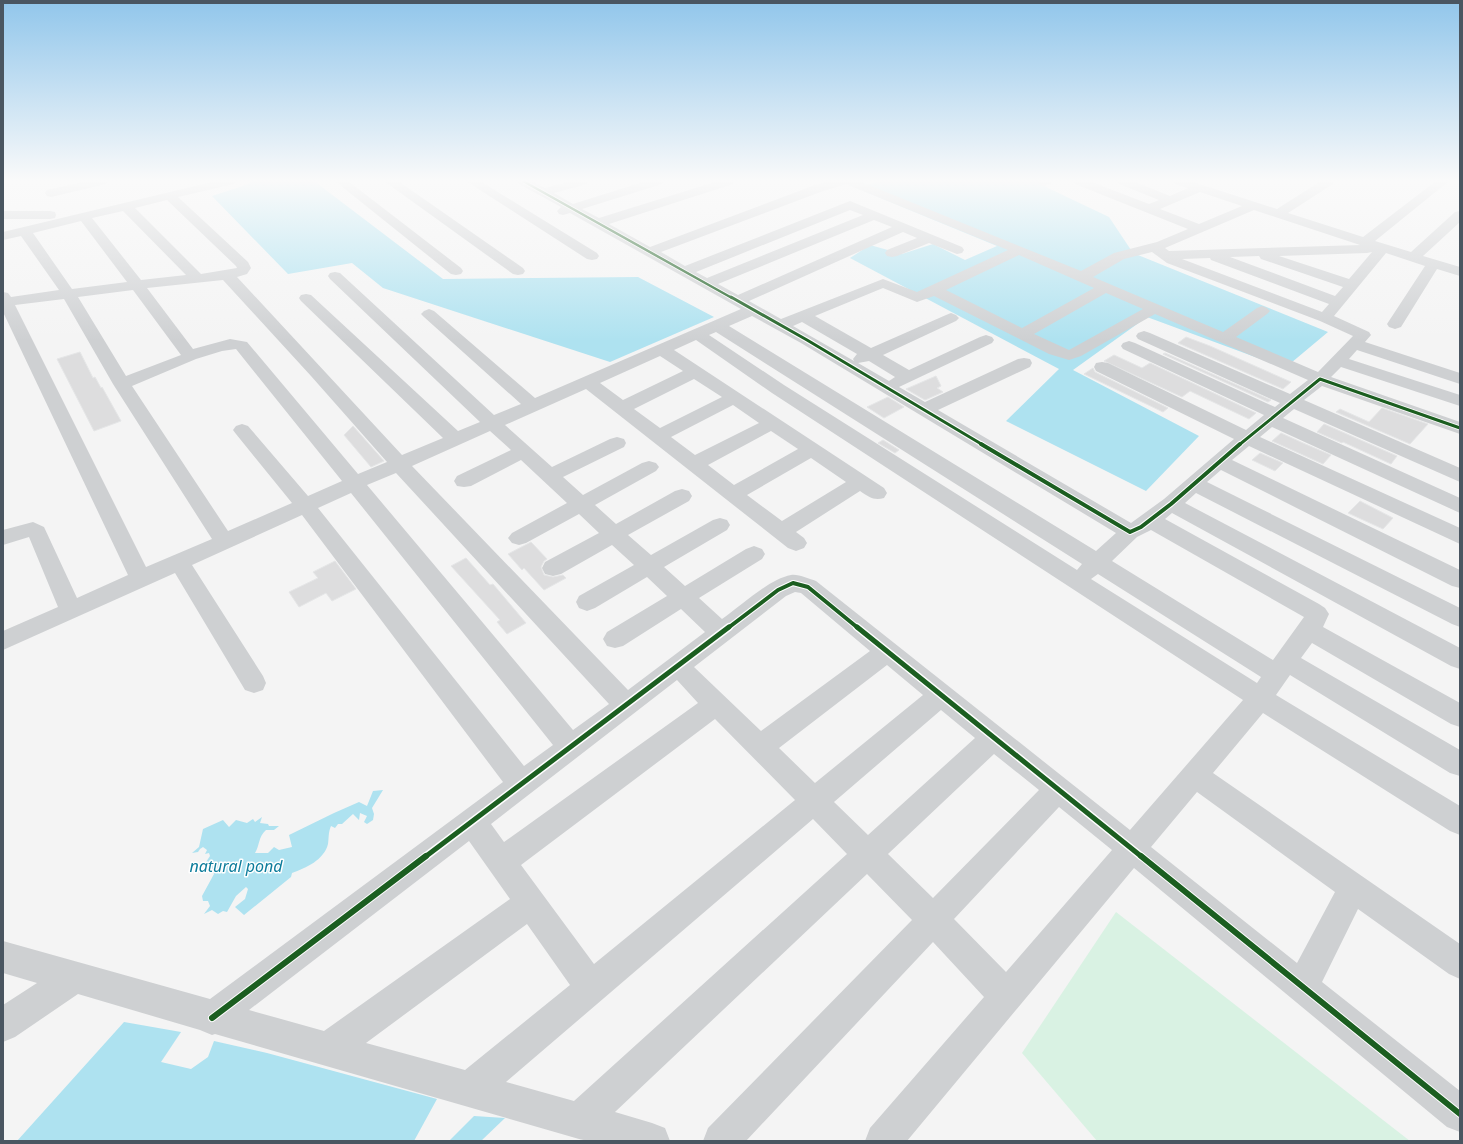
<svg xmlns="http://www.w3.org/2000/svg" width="1463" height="1144" font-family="'Noto Sans',sans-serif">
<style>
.green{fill:#d9f2e3}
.water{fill:#aee2f0}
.building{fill:#ddddde;stroke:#e5e6e7}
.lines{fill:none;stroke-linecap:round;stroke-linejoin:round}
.minor{fill:#ced0d2;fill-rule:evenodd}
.cycleway-far4-casing{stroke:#fff;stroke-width:4}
.cycleway-far3-casing{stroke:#fff;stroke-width:5}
.cycleway-far2-casing{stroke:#fff;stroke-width:6}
.cycleway-far1-casing{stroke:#fff;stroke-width:8}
.cycleway-casing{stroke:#fff;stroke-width:8}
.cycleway-far4{stroke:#1b5e20;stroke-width:2.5}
.cycleway-far3{stroke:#1b5e20;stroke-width:3}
.cycleway-far2{stroke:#1b5e20;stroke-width:4}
.cycleway-far1{stroke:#1b5e20;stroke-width:5}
.cycleway{stroke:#1b5e20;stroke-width:6}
.labels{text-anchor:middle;stroke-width:3;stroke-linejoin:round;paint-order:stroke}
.near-water-label{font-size:16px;font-style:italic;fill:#0c7c9b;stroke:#fff}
</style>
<rect width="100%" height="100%" fill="#f4f4f4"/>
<!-- green -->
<polygon class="green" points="1116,912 1410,1141 1097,1141 1022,1053"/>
<!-- water -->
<g class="water">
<polygon points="254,181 314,181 443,279 638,277 714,317 610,362 383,288 352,263 288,274 212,196 243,186"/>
<polygon points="881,181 1042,181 1039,182 1048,188 1109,217 1133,253 1328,332 1285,368 1147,317 1073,370 1199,436 1146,491 1006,421 1059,369 850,258 870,245 902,254 933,244 965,260 997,246 856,188"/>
<path d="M383,790L372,808L374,814L373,820L367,824L364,822L367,816L360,813L359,820L353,814L342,824H338L335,828L331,826C328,833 329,838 328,844C324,860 306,868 292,873L291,877L244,915L235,907L245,899L248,889L246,887L236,896L227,912L223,911L218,914L212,910L204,914L210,906L208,901H203L202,896L214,874L211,866L206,862L210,856L209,853L205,854L207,850L203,847L200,849L198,852L192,853L199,847L203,829L223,820L229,827L236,820L247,823L253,819L255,822L262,817L260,823L268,824L269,826H279L274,830H266C258,837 260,845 255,853H268L274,847L279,850L292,847L289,835L334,813L359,802L367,806L373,791Z"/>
<polygon points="124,1022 181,1032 161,1062 191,1069 208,1057 214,1041 267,1053 437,1099 414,1141 17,1141"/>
<polygon points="474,1116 505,1118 481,1141 449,1141"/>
</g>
<!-- building -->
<g class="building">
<polygon points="1186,337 1210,346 1291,382 1283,389 1178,343"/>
<polygon points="80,352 93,378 95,377 101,388 102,387 121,421 94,431 57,359"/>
<polygon points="1165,353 1271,400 1268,402 1163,354"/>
<polygon points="1114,355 1142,368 1150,363 1256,413 1249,419 1190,391 1182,397 1104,361"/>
<polygon points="1093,368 1095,372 1168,408 1163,412 1084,374"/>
<polygon points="936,376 941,386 937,388 943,392 925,400 906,389"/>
<polygon points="888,397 904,407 884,418 867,407"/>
<polygon points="1382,408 1428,424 1410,444 1336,412 1340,409 1369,422"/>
<polygon points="1324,424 1397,456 1391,464 1343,442 1342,443 1317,432"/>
<polygon points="353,426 384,461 371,467 344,435"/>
<polygon points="1281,433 1303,443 1331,455 1323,464 1272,441"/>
<polygon points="883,440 899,450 895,453 878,443"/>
<polygon points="1260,453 1283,463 1275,471 1252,460"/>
<polygon points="1360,501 1393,518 1383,529 1348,513"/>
<polygon points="531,542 547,559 544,561 541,567 544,575 553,577 563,575 566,578 544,590 524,568 522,570 508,554"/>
<polygon points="466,558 490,585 493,584 526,623 507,634 497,622 500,620 451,566"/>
<polygon points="335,561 356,589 332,601 326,593 299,607 289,592 318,578 313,572"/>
</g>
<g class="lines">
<!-- minor -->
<g class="minor">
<polygon points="88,181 108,181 106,184 51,197 47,196 45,193 47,190"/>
<path d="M216,181H236L234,184L178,197L248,262L251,268L247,274L237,277L402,455L443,438L301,301L299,298L301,295L306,294L311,295L458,431L480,422L330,279L328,276L330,273L335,272L340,273L494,415L521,404L424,317L421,314L424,311L429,309L434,311L535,398L741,309L570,213L563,215L559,214L557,211L561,207L519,184L517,181H531L545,188L571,181H589L587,184L554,193L573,204L646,181H664L662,184L582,209L599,218L718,181H735L733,184L609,224L650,247L815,185L831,181H859L1081,271L1114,253L1157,242L1188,229L1075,184L1073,181H1089L1149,204L1159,200L1119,184L1117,181H1133L1170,196L1188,188L1175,184L1173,181H1190L1277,209L1321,181H1335L1333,184L1288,213L1363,237L1436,181H1449L1375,241L1411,252L1455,212L1460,211V222L1423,256L1460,267V276L1437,269L1401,327L1395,329L1389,327L1387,324L1425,266L1386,253L1334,316L1369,332L1371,335L1365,342L1460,373V384L1357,350L1349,359L1460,395V406L1341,367L1331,377L1460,422V434L1322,386L1304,400L1460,468V482L1294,409L1283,418L1460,498V513L1272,427L1260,437L1460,528V544L1249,446L1232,460L1460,570V588L1452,586L1221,470L1207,482L1460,608V627L1452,624L1196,493L1185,503L1460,648V669L1451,666L1172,513L1165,519L1319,604L1325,608L1329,614L1323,627L1460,703V727L1451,724L1312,643L1301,658L1460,750V776L1450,773L1290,675L1276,695L1460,806V835L1450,831L1263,713L1213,773L1460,944V979L1449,974L1358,909L1322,982L1460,1091V1132L1447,1127L1134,868L907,1141H865L870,1128L984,997L933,942L746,1141H703L708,1128L912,920L867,874L615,1112L652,1123L665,1128L670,1141H588L579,1139L215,1034L212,1035L200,1030L78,994L15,1037L3,1042V1005L37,983L3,973V941L210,999L503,782L302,515L192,565L263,676L266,683L263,690L254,693L245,690L175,573L3,650V631L58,607L29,537L3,545V530L33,522L44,527L77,598L128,575L3,312V292L8,293L11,297L59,290L21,236L3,240V232ZM846,184L1008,250L917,292L883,279L781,319L749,301L903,232L917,238L887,250L885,253L887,256L892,257L897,256L929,243L957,254L962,253L964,250L962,247L850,201L685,266L661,252L823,191ZM1200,192L1242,206L1199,224L1160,209ZM167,200L236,266L237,268L201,274L135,208ZM850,210L863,215L707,278L696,272ZM1254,210L1360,245H1361L1169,251L1165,248ZM123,211L186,275L141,280L92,218ZM874,220L892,227L738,295L718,284ZM81,221L127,282L72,289L33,233ZM1152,252L1167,263L1320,321L1353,336L1318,372L1236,337L1267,314L1270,311L1267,308L1262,306L1257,308L1223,332L1093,277L1124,259ZM1372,252L1349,279L1279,256L1367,253ZM1019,255L1094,288L1022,328L946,290ZM1259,256L1261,259L1343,287L1335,296L1230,257ZM1210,258L1211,260L1329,304L1322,312L1182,259ZM223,280L311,376L387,462L358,474L247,342L230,339L193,349L147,288ZM883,288L917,302L934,296L1049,354L1069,360L1081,356L1155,314L1308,380L1290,394L1150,333L1144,331L1138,333L1136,336L1138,339L1280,403L1275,407L1135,343L1129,341L1123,343L1121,346L1123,349L1264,415L1246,430L1108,363L1102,362L1096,363L1094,367L1096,371L1234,439L1164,499L1131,523L938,410L1030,367L1032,363L1030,359L1024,358L1018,359L925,402L899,387L992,343L994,340L992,337L986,335L980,337L909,370L883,355L956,321L959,318L956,315L951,313L946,315L871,348L815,316ZM133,290L181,355L126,376L78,297ZM1106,293L1143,309L1069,350L1034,334ZM64,299L113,384L212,539L146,567L15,305ZM752,316L801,343L1116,533L1096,551L729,326ZM802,322L857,354L853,359L854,361L793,326ZM716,332L1082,564L1077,570L784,385L709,335ZM696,340L772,393L1243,700L1130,830L816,581C809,579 799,574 791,575C769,579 741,606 722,619L699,598L762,559L765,554L762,549L754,546L746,549L685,586L664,567L727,530L730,525L727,520L720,518L713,520L651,555L628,535L689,501L692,496L689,491L682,489L675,491L616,524L595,505L656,471L659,467L656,463L649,461L642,463L583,495L563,477L624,447L626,443L624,439L617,437L610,439L552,467L505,425L586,389L788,548L796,551L804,548L807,543L804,538L796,532L860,491C869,497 874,501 884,498L887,493L884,488L674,350ZM236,349L342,481L308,496L248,426L242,424L236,426L233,430L236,434L292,503L228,531L132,386L196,359L222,351ZM660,356L683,371L623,400L600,383ZM869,361L895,377L889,381L858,363ZM694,379L722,397L660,428L634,409ZM733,405L759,423L695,455L671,437ZM490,431L511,450L457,476L454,481L457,486L464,487L471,486L521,460L567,503L512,533L508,538L512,543L519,545L526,543L579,514L599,533L545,562L542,568L545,574L553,576L561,574L612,545L634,565L579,596L576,602L579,608L587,611L595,608L647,577L667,596L607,632L603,639L607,646L615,648L623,646L681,609L705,632L628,690L412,466ZM771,431L798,449L734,485L708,465ZM811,458L846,482L782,521L747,495ZM396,473L609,704L573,730L367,485ZM351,493L553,745L524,766L318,508ZM1151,530L1304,617L1273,660L1112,561L1137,537ZM1098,574L1261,677L1257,683L1091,579ZM795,592L801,593L870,651L761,731L694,667L786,596ZM887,665L923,695L815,783L779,748ZM677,680L698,703L504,842L491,824ZM941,710L975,738L868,835L834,802ZM715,719L795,800L594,964L521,865ZM994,754L1039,790L933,898L888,854ZM1197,792L1335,892L1297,963L1151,847ZM1059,807L1112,850L1006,972L954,919ZM813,819L847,854L574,1101L506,1082ZM469,841L510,899L324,1031L249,1010ZM527,924L570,985L465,1070L366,1043Z"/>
<polygon points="335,181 348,181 461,268 463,271 461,274 456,275 451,274"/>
<polygon points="384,181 398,181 523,268 525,271 523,274 518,275 513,274"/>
<polygon points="466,181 480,181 597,253 599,256 597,259 592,260 587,259"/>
<polygon points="1038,181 1053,181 1051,184 1043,186 1039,185"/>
<polygon points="3,211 50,211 55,212 56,215 55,218 50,219 3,219"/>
</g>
<!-- cycleway-far4 casing -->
<g class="cycleway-far4-casing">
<polyline id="cycleway-far4" points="523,181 732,298"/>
</g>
<!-- cycleway-far3 casing -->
<g class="cycleway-far3-casing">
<g id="cycleway-far3">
<polyline points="731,297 807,340 983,445"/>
<polyline points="1239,445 1320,379 1460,428"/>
</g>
</g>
<!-- cycleway-far2 casing -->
<g class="cycleway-far2-casing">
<g id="cycleway-far2">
<polyline points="981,444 1130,532 1141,527 1171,504 1240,444"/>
<polyline points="728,628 778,590 793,583 808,587 858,628"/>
</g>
</g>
<!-- cycleway-far1 casing -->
<g class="cycleway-far1-casing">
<g id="cycleway-far1">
<polyline points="857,627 1142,857"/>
<polyline points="425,857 729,627"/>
</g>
</g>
<!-- cycleway casing -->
<g class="cycleway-casing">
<g id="cycleway">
<polyline points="1141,856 1460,1114"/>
<polyline points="212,1018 426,856"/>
</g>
</g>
<!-- cycleway-far4 -->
<use href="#cycleway-far4" class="cycleway-far4"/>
<!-- cycleway-far3 -->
<use href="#cycleway-far3" class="cycleway-far3"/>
<!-- cycleway-far2 -->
<use href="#cycleway-far2" class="cycleway-far2"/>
<!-- cycleway-far1 -->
<use href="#cycleway-far1" class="cycleway-far1"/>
<!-- cycleway -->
<use href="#cycleway" class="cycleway"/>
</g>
<!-- sky -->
<linearGradient id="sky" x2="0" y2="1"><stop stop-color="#91c6eb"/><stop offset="0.53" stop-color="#fafafa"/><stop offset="1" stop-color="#fafafa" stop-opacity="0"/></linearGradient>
<rect width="1463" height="341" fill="url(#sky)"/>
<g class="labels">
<!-- near-water labels -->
<g class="near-water-label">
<text x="236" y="872">natural pond</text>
</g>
</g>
<!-- border -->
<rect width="1463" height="1144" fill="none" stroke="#4a5661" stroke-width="8"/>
</svg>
